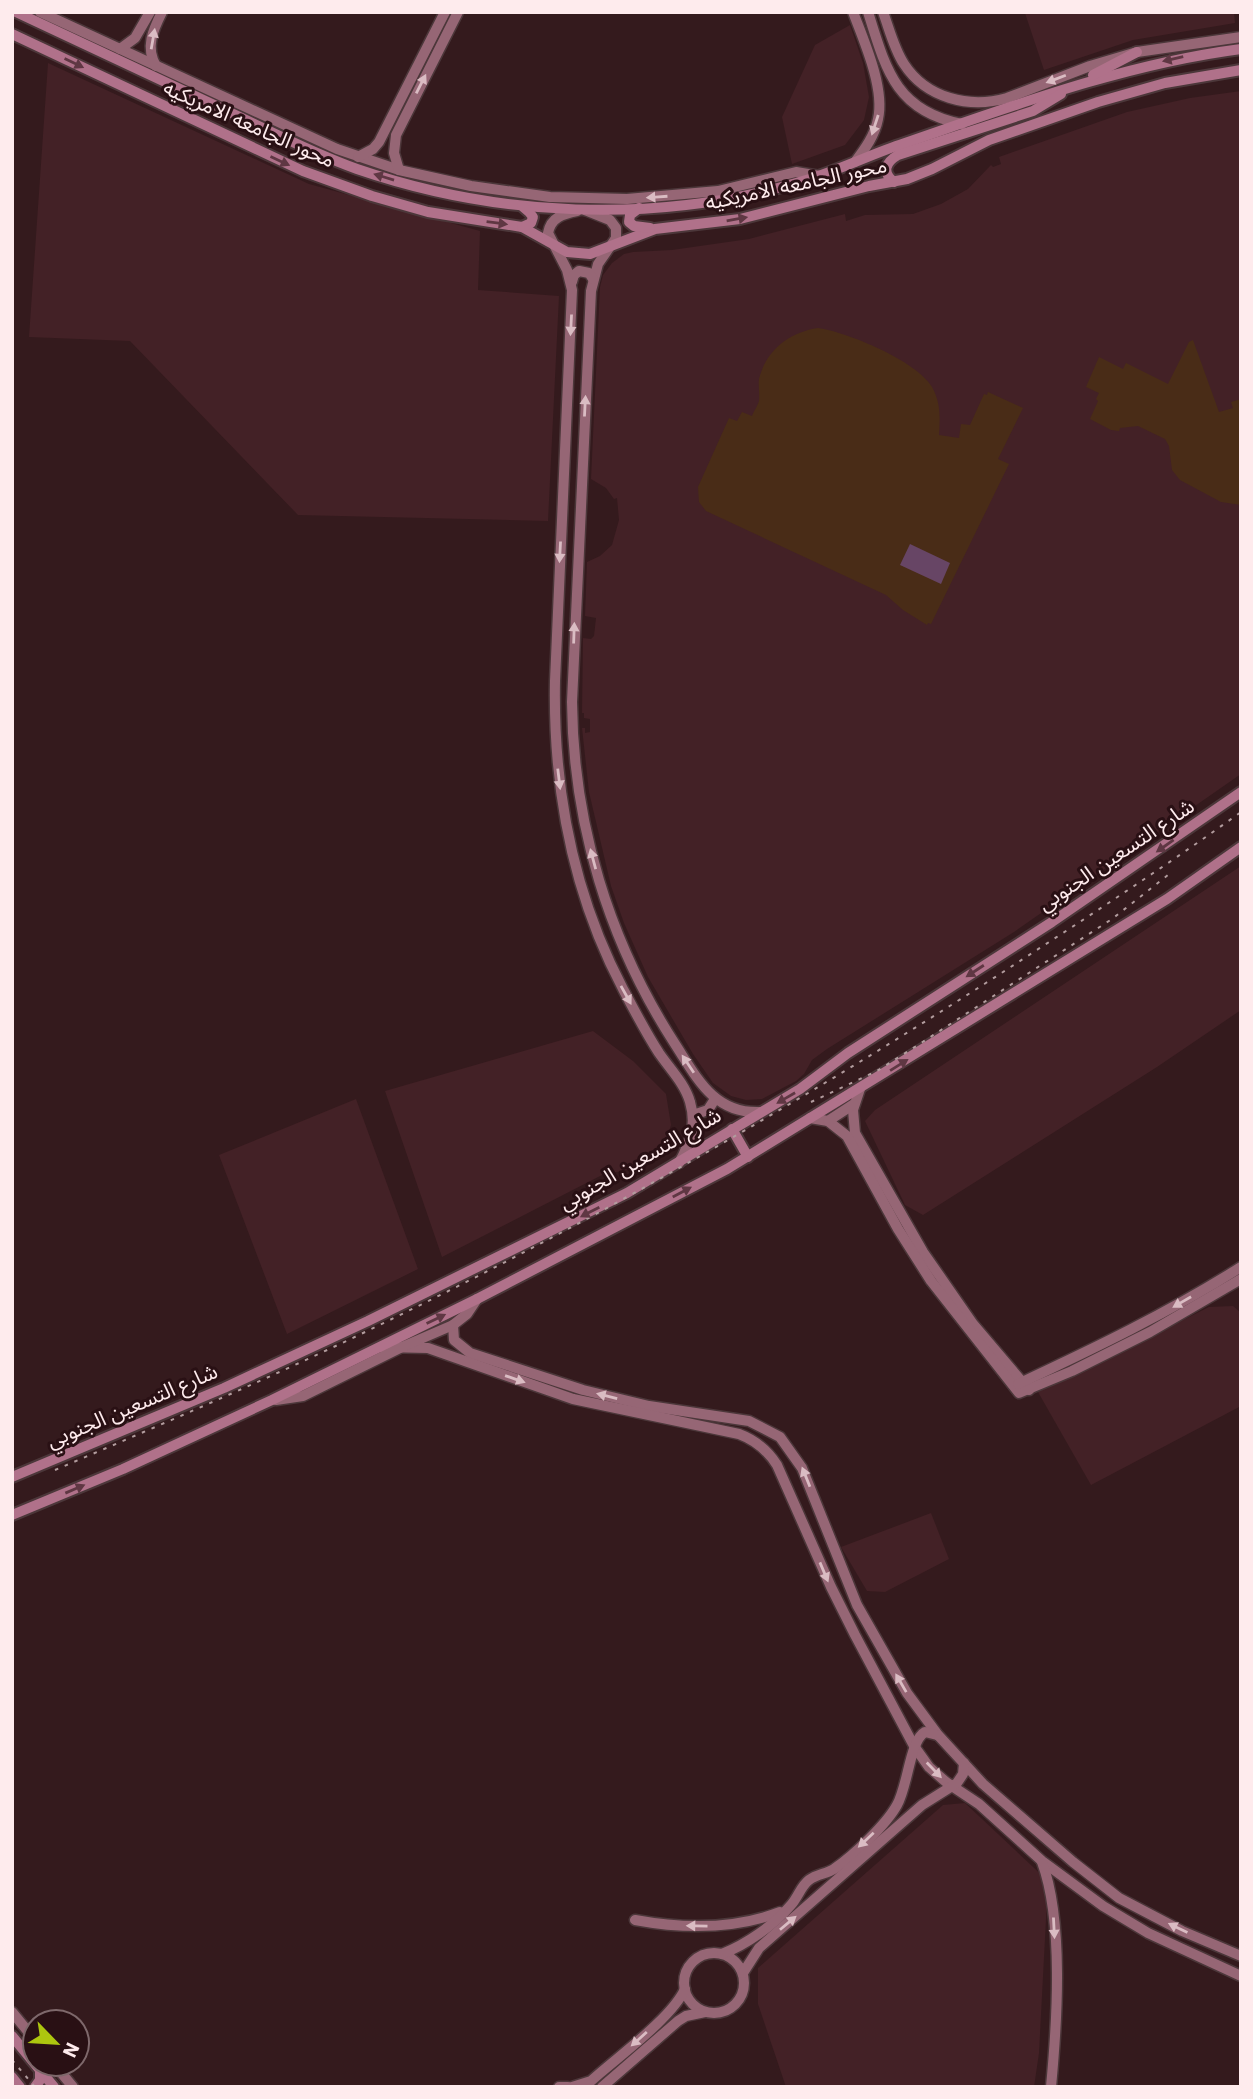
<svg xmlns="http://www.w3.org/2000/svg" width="1253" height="2099" font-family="'IBM Plex Sans','Noto Sans Arabic',sans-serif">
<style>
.built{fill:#432126}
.green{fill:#492c17}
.water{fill:#674565}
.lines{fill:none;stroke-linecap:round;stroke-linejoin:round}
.secondary-casing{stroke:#4c373a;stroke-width:13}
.primary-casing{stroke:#4c373a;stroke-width:14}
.secondary{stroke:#966675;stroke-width:10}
.primary{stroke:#b0718a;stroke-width:10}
.rail{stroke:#b29c9e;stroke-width:2;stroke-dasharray:3.5 7;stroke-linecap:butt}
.oneway{fill:#dabcc3}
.oneway2{fill:#5f3743}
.labels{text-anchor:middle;stroke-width:6;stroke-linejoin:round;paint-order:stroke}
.street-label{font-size:21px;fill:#feebed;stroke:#291014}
</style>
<rect width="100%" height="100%" fill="#341a1d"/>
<!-- built -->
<g class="built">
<polygon points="1028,12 1234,12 1235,23 1133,40 1044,70 1025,13"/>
<polygon points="850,25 863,63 869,97 864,120 845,145 792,164 782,117 815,45"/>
<polygon points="48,63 309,184 480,231 478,290 559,296 548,521 298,515 130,341 29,337"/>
<polygon points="1241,91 1241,774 1014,932 827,1049 812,1060 804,1074 796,1081 762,1099 746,1100 731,1096 713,1083 693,1054 648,977 624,923 611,886 589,792 582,728 585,728 585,733 590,732 590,719 584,718 584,713 582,713 583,638 591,639 594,636 596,618 585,616 587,562 600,556 612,545 619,520 617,498 614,499 606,488 591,479 600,287 603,275 612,263 624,254 633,252 672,250 749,239 845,214 846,221 865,215 913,214 941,204 968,189 991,165 993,167 1001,164 999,157 1127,112 1190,98"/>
<polygon points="1241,866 1241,1010 1157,1067 923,1215 905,1205 865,1121 875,1110"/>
<polygon points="593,1031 633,1061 666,1094 671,1125 665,1144 641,1167 602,1175 442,1257 385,1091"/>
<polygon points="356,1099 418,1269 287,1334 219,1155"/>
<polygon points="1233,1306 1241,1313 1241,1406 1091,1485 1038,1392 1209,1307"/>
<polygon points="931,1513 949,1559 885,1592 867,1591 841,1547"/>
<polygon points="965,1803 1048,1881 1039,2053 1034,2087 786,2087 758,2004 758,1968 943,1805"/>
</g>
<!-- green -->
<g class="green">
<path d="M818,328C847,332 917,361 932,387C941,403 940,418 939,435L959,438L961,424L970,425L984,394L987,395L988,392L1023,408L998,459L1009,464L931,624L928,623L927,625L903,610L886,595L706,511L699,502L698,487L729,418L737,421L742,412L752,416C754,411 758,405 759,401C760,394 758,386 759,379C766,350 790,332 818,328Z"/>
<polygon points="1193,340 1219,412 1233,408 1231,402 1241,399 1241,505 1221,502 1180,480 1172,470 1169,446 1165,439 1138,426 1120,428 1119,431 1111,430 1090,419 1098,401 1096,399 1099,393 1086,387 1099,357 1123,369 1126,363 1168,384 1189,342"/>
</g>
<!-- water -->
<polygon class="water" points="910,544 950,563 941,584 900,565"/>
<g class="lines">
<!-- secondary casing -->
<g class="secondary-casing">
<g id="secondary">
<polyline points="40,12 337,149 399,170 471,186 550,197 627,199 718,191 796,172 820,176"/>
<path d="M853,12C864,41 885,88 878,119C875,135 865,149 855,162"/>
<path d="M868,12C886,70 896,111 962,124"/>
<path d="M883,12C889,28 894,49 904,64C926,98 969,109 1007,98L1090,66L1137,52L1241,37"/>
<polyline points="120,49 135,38 150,12"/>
<path d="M156,66C145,47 153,30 162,12"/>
<polyline points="358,157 373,149 379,142 445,12"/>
<polyline points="399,170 394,153 396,135 458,12"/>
<path d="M585,210L610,220L616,228V238L598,264L591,291L572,702C573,824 609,942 675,1044C697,1078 714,1114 760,1112"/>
<path d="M577,211C563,214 551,217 548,233L567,270L572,290L555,681C553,788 573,894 623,989C634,1010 646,1033 659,1053C670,1069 685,1084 690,1102C697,1125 690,1143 679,1163"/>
<polyline points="572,282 574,275 579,271 589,273 593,279"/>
<polyline points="860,1089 853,1110 855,1133 923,1252 973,1324 1029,1390"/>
<polyline points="693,1115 708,1110 715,1099"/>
<polyline points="810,1118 828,1121 847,1136 898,1229 931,1281 1019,1393 1072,1371 1150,1332 1241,1279"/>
<polyline points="828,1121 854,1104"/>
<polyline points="453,1325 454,1340 470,1353 583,1390 649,1406 749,1421 780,1437 802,1468 857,1605 907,1693 938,1735 983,1784 1073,1862 1119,1898 1182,1931 1241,1956"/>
<path d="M381,1347L428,1348L573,1399L739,1434C755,1440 768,1451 777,1465L831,1587L855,1635L914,1746L929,1767L946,1782L979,1804L1042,1861L1103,1906L1148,1933L1241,1976"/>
<path d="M1018,1384C1095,1348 1168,1313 1241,1267"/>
<polyline points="276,1400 303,1396 402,1347 453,1325 467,1314 477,1299"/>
<path d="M1042,1862C1064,1922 1057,2023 1051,2087"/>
<path d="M635,1920C684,1929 733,1930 780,1912"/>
<circle cx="714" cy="1983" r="30"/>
<path d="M722,1954C747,1944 773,1926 791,1905C798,1897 801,1886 809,1880C817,1874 826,1874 834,1869C853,1856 886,1825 897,1805C908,1786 910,1740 925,1732L937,1735"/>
<polyline points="743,1973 759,1948 922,1805 957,1783 963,1774 964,1763"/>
<polyline points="12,2012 35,2040"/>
<polyline points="54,2064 73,2087"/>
<polyline points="559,2087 568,2087"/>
<path d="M572,2087L591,2081L599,2074C623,2053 672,2017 685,1989"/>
<polyline points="602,2087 678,2021 686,2016 705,2012"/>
</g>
</g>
<!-- primary casing -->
<g class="primary-casing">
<g id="primary">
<path d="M16,12C86,45 157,78 227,111C270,131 312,153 357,169C497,217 654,224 796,183C834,173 868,155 905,143C1015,105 1125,64 1241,49"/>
<polyline points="12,34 303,171 372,196 428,212 522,227 567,252 590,254 655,229 740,219 869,186 907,179 932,169 989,140 1098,102 1165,83 1241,70"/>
<polyline points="1093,75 1137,52"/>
<path d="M894,182C881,172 886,162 898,155L1033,111L1061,94"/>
<polyline points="522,206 529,212 533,217 531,223 522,227"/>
<polyline points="639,208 630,215 629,222 634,226 650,228"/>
<polyline points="732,1129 748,1157"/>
<polyline points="12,1477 224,1388 368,1321 627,1193 800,1089 848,1053 1052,922 1241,792"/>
<polyline points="12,1515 123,1469 272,1400 477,1299 727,1169 1167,899 1241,847"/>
<polyline points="12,2036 54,2087"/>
<polyline points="12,2077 20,2087"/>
<polyline points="35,2087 40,2080 40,2071"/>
</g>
</g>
<!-- secondary -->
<use href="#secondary" class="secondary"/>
<!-- primary -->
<use href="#primary" class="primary"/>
<!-- rail -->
<g class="rail">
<polyline points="811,1102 877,1071 918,1045 1112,919 1173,871"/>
<path d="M55,1470C172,1420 289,1370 404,1313C610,1212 809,1097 1003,972C1083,920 1163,868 1241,812"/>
<polyline points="12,2060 35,2087"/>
</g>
</g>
<!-- one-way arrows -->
<defs><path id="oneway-solid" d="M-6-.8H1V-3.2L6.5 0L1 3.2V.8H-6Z" transform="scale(1.75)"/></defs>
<g class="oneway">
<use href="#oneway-solid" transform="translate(153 39) rotate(-80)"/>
<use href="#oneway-solid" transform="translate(1056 79) rotate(159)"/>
<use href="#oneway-solid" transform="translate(421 84) rotate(-63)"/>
<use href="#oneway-solid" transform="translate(875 125) rotate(108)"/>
<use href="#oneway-solid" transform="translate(657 197) rotate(176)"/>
<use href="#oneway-solid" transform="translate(571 325) rotate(93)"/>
<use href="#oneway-solid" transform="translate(585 406) rotate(-87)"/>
<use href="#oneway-solid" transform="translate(560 552) rotate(93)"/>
<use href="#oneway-solid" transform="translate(574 633) rotate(-88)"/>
<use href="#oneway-solid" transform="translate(559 779) rotate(83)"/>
<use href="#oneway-solid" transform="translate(593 859) rotate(-105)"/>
<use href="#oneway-solid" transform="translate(626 995) rotate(61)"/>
<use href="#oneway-solid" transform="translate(688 1064) rotate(-124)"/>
<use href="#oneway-solid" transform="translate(1182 1302) rotate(150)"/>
<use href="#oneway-solid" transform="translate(515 1379) rotate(19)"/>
<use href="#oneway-solid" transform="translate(607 1396) rotate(-166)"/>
<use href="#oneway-solid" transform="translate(806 1477) rotate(-112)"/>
<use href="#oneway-solid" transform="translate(824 1572) rotate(67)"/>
<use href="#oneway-solid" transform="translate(901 1683) rotate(-120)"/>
<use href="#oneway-solid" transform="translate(934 1770) rotate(46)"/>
<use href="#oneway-solid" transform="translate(866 1840) rotate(137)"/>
<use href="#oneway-solid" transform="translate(788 1923) rotate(-40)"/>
<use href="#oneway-solid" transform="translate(697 1926) rotate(-179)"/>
<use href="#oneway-solid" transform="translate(1054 1928) rotate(87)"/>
<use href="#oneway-solid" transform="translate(1178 1928) rotate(-154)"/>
<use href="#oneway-solid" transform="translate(639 2039) rotate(138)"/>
</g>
<g class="oneway2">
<use href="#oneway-solid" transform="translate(1173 59) rotate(167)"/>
<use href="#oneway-solid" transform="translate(74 63) rotate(26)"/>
<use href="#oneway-solid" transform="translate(280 161) rotate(25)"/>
<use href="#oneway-solid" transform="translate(384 177) rotate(-163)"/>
<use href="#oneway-solid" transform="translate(737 219) rotate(-10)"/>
<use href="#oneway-solid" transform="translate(497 223) rotate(7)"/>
<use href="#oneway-solid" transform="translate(1165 846) rotate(145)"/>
<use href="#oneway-solid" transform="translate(975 971) rotate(147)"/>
<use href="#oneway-solid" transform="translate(899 1065) rotate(-32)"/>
<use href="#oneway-solid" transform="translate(786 1098) rotate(150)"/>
<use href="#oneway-solid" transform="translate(682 1192) rotate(-28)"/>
<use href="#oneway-solid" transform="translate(590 1212) rotate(153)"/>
<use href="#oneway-solid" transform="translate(436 1319) rotate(-26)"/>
<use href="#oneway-solid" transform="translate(75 1489) rotate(-23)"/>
</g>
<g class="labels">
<!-- street labels -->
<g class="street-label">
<text transform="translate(249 124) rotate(24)" y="7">محور الجامعه الامريكيه</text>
<text transform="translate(796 184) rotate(-12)" y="7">محور الجامعه الامريكيه</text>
<text transform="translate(1116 855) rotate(-34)" y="7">شارع التسعين الجنوبي</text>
<text transform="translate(640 1159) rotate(-30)" y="7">شارع التسعين الجنوبي</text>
<text transform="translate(132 1406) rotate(-23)" y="7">شارع التسعين الجنوبي</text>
</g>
</g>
<!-- border -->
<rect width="1253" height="2099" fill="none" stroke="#feebed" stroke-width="28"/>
<!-- north arrow -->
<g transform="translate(56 2043) rotate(115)"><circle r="33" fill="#291014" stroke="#7e686b" stroke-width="2"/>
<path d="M0-5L12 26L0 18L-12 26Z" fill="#adc60f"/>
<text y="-10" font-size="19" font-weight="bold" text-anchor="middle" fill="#feebed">N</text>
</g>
</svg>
